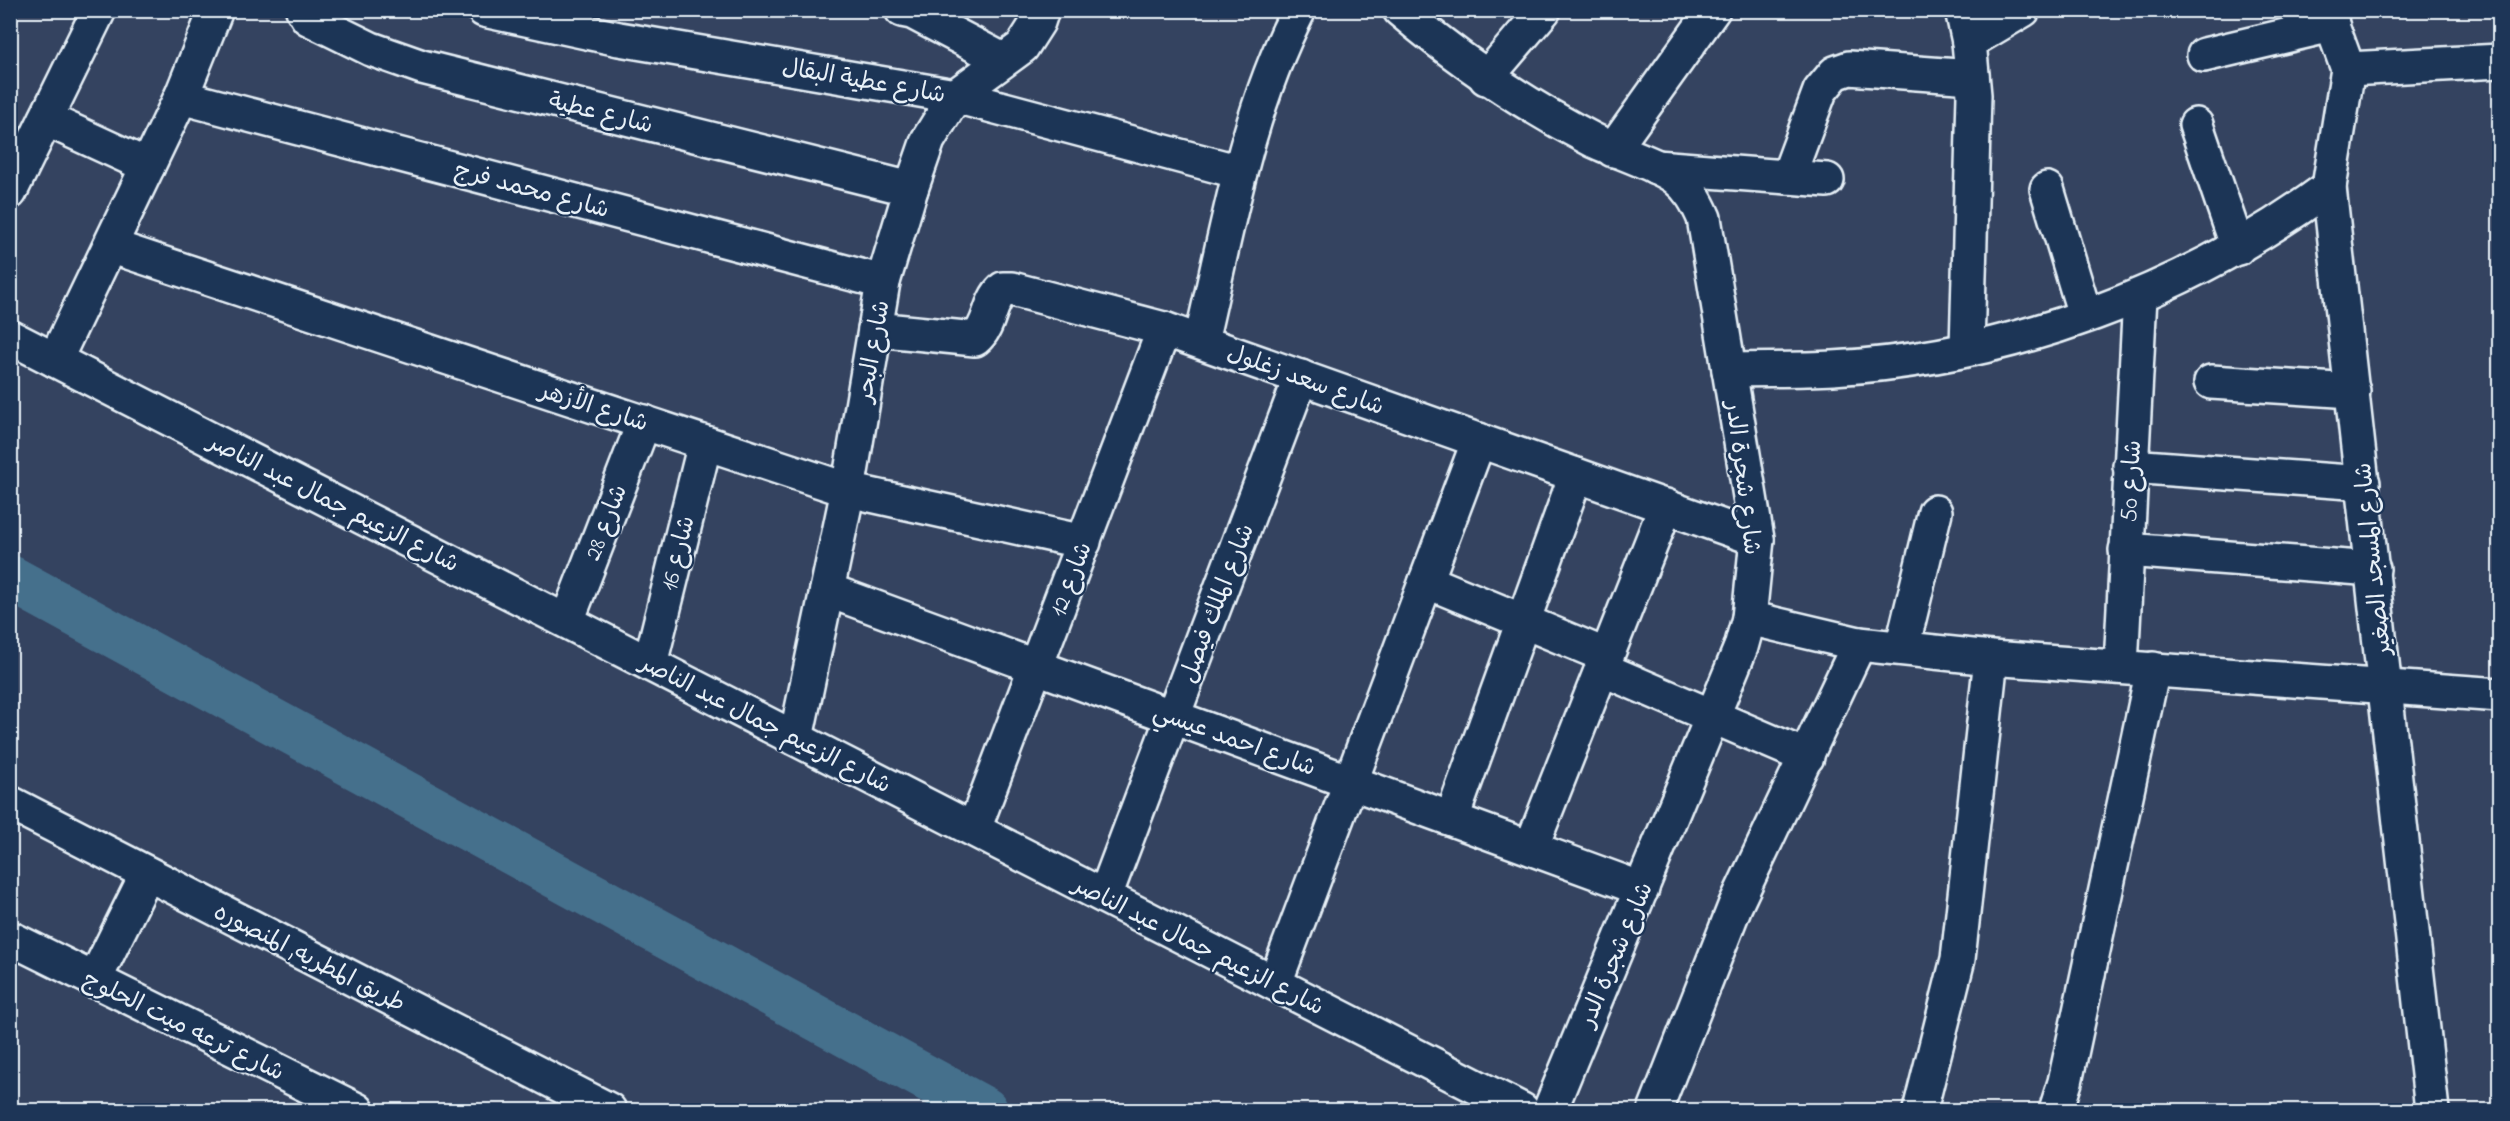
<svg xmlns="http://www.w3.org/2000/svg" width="2510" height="1121" font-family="'Indie Flower','Playpen Sans Arabic',sans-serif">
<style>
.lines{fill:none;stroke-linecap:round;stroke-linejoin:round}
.canal{stroke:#45708c;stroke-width:46}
.minor-casing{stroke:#e8f1f8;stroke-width:38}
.tertiary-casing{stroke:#e8f1f8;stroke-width:38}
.secondary-casing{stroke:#e8f1f8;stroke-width:38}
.minor{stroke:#1d3557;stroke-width:33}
.tertiary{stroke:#1d3557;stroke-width:33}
.secondary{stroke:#1d3557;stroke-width:33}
.labels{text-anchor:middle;stroke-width:4.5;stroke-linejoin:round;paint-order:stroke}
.street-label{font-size:24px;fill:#e8f1f8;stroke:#1d3557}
</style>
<rect width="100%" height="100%" fill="#344360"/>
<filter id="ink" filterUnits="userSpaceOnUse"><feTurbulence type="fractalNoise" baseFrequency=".0167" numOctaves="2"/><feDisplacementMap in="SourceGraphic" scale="12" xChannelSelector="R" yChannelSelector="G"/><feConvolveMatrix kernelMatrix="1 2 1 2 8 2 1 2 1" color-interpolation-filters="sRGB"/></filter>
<g filter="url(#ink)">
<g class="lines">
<!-- canal -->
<polyline class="canal" points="10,578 985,1110"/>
<!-- minor casing -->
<g class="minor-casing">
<g id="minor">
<polyline points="303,10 308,18 371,49 422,67 911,189"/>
<polyline points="484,10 619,39 955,96 1240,172"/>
<polyline points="902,10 912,12 1003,60"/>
<path d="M1400,10C1460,61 1523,104 1593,140C1615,151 1658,164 1676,178C1690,189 1697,202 1704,218L1757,539L1749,618L1741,647L1550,1110"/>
<polyline points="1962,10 1969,42 1974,95 1967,348"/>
<polyline points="2330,10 2332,25 2348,69 2329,187 2432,1110"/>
<polyline points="1969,42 2023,10"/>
<polyline points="2204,55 2332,25"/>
<polyline points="2348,69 2500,61"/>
<polyline points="1486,78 1544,10"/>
<polyline points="181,97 883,282"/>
<polyline points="46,119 148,166"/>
<polyline points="2196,125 2238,248"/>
<polyline points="1613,150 1713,10"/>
<polyline points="1656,167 1827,180"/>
<polyline points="1788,177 1820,91 1835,73 1849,68 1972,77"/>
<polyline points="2047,189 2085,315"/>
<polyline points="10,192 99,10"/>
<polyline points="110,246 848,490 1084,542"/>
<path d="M875,329L975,339C991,326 988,303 1003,289H1012L1164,329L1757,539"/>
<path d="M1201,341C1227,231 1246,112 1299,10"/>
<polyline points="55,360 181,97 216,10"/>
<path d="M1729,370C1764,369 1799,370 1833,368C2010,358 2187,292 2329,187"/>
<polyline points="2211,382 2353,391"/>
<polyline points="2130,466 2363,483"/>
<polyline points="2126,550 2373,569"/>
<polyline points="1426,581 1607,656"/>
<polyline points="827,590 1642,889"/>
<polyline points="1749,618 1859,644 1991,658 2500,695"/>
<polyline points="567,621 644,422"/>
<polyline points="1902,648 1935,512"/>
<polyline points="650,664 705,443"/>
<polyline points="2121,666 2140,296"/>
<polyline points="1602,669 1807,757"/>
<polyline points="796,738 848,490 883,282 911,189 928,140 955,96 1022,47 1038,22 1042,10"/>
<polyline points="1452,818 1576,475"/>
<polyline points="974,829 1164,329"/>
<polyline points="1531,848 1666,506"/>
<polyline points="1105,896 1301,377"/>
<polyline points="10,938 357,1110"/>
<polyline points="1275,983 1479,440"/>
<polyline points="1655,1110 1735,906 1859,644"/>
<polyline points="1920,1110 1958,959 1991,658"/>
<polyline points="2056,1110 2065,1082 2153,669"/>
</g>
</g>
<!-- tertiary casing -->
<g class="tertiary-casing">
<polyline id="tertiary" points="10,337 1522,1110"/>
</g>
<!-- secondary casing -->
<g class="secondary-casing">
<g id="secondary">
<polyline points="10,803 609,1110"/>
<polyline points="94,981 147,874"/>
</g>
</g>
<!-- minor -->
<use href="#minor" class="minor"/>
<!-- tertiary -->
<use href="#tertiary" class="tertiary"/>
<!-- secondary -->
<use href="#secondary" class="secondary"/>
</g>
</g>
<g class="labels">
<!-- street labels -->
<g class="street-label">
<text transform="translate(864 80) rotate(10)" y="8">شارع عطية البقال</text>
<text transform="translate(601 112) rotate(14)" y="8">شارع عطية</text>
<text transform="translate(532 189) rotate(15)" y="8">شارع محمد فرج</text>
<text transform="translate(872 351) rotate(-80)" y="8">شارع البحر</text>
<text transform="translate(1306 379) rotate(20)" y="8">شارع سعد زغلول</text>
<text transform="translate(594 406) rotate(18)" y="8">شارع الأزهر</text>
<text transform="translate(1744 478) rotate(83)" y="8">شارع شجرة الدر</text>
<text transform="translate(2130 481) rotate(-87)" y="8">شارع 50</text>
<text transform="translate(334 502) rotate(27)" y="8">شارع الزعيم جمال عبد الناصر</text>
<text transform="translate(605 522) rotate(-69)" y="8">شارع 28</text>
<text transform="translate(677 553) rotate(-76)" y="8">شارع 16</text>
<text transform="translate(2372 559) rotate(-96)" y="8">شارع المسجد الصغير</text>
<text transform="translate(1070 579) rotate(-69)" y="8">شارع 12</text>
<text transform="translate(1216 603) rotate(-69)" y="8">شارع الملك فيصل</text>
<text transform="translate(766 723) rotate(27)" y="8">شارع الزعيم جمال عبد الناصر</text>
<text transform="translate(1235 739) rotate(20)" y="8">شارع احمد عيسي</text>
<text transform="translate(1199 945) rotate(27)" y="8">شارع الزعيم جمال عبد الناصر</text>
<text transform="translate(1615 954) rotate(-67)" y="8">شارع شجرة الدر</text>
<text transform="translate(310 957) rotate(27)" y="8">طريق المطريه, المنصوره</text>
<text transform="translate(184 1025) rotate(26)" y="8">شارع ترعه ميت الحلوج</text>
</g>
</g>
<!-- margin -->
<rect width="2510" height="1121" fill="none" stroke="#1d3557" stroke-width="36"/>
<rect x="18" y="18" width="2474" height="1085" fill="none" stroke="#e8f1f8" stroke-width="2" filter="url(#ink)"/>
</svg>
